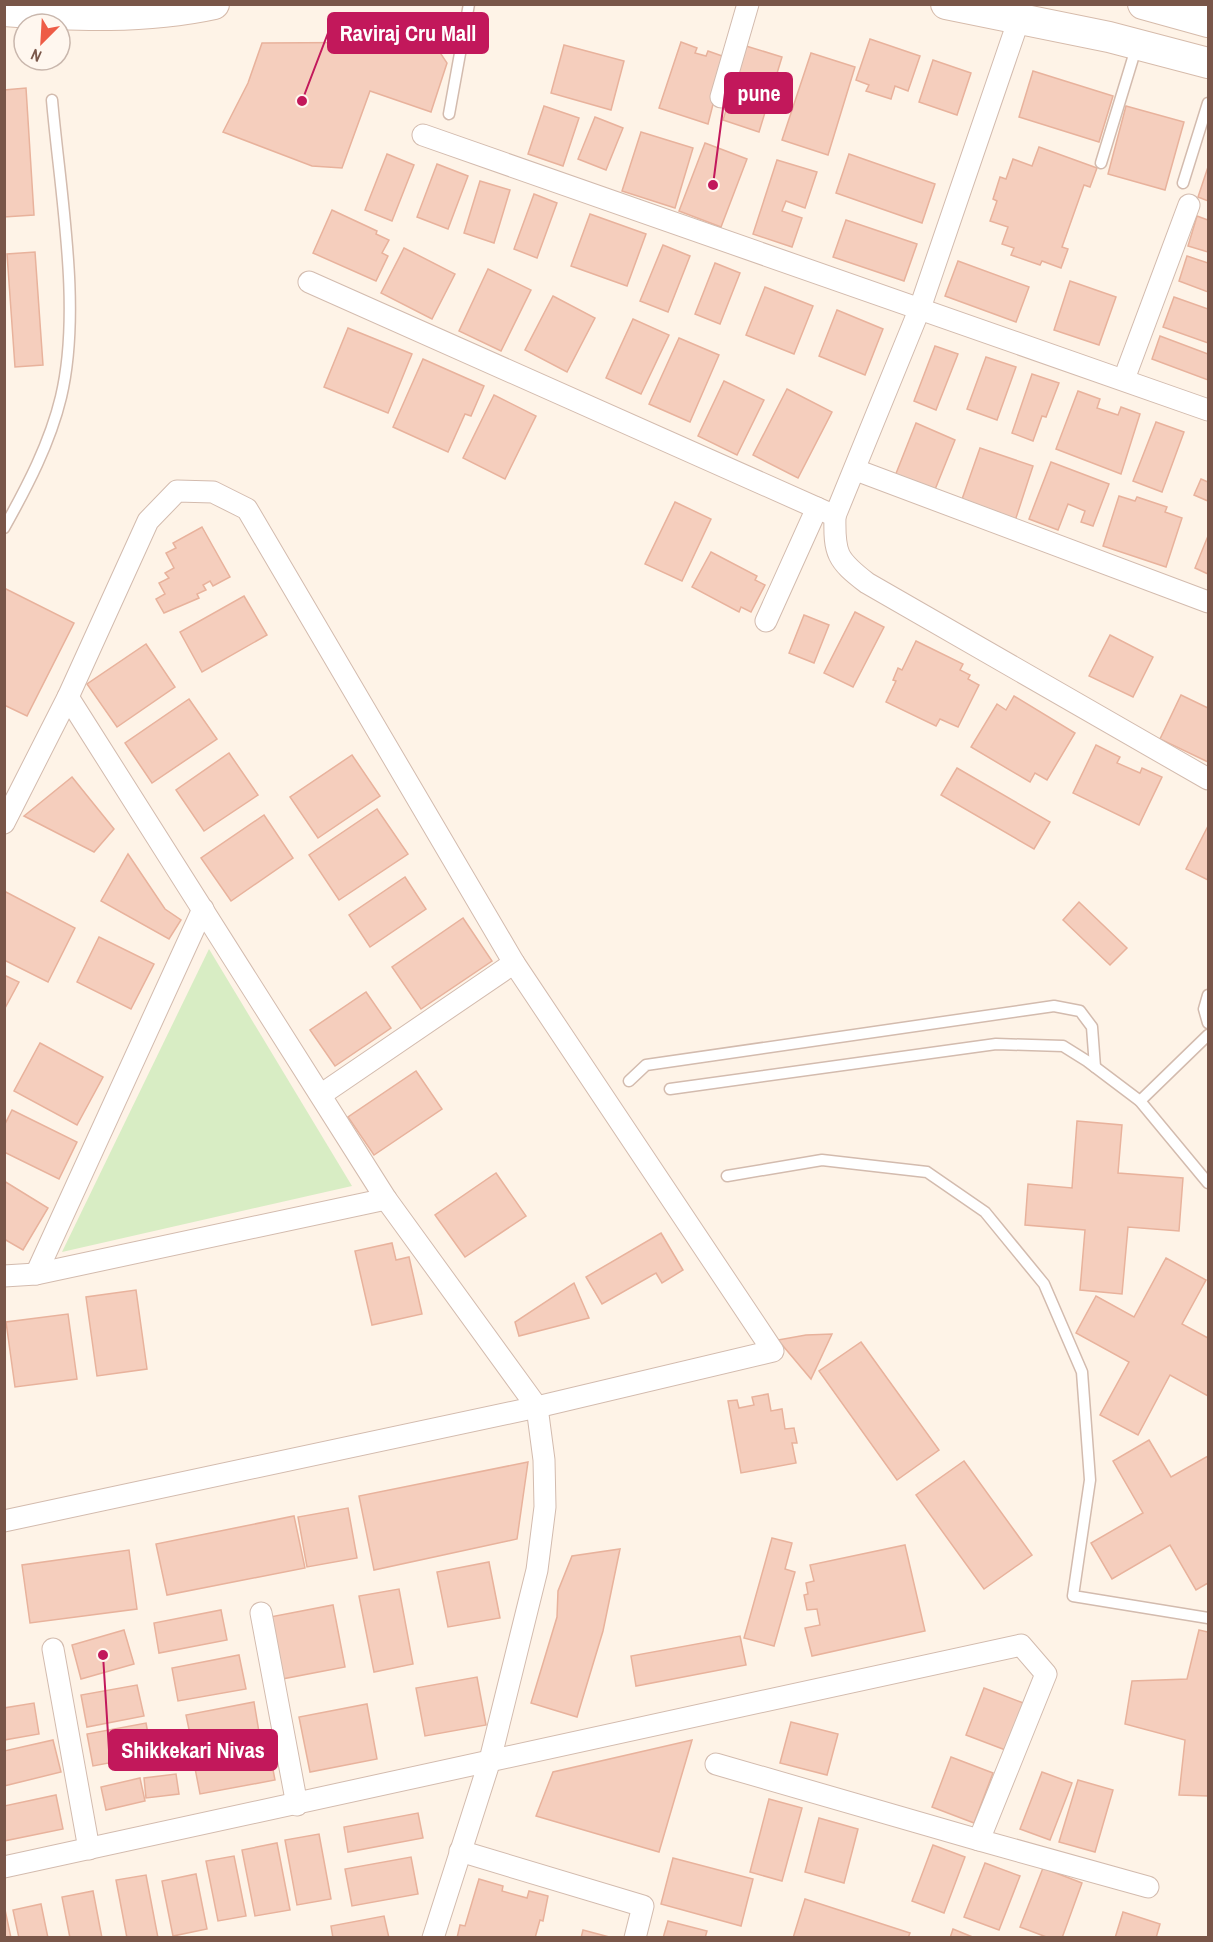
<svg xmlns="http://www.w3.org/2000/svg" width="1213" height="1942" font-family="'Archivo Narrow',sans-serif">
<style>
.green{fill:#d8edc4}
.building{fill:#f5cebd;stroke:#e8b29c;stroke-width:1.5}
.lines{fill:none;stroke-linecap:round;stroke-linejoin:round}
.service-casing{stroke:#d3bbae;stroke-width:13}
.minor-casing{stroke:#d3bbae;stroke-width:23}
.secondary-casing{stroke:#d6bbab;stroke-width:32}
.service{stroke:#fff;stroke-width:10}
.minor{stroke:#fff;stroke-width:21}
.secondary{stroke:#fff;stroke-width:30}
.leader{fill:none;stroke:#c2185b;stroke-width:2}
.callout-dot{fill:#c2185b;stroke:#fff7ef;stroke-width:2}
.callout{fill:#c2185b;stroke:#c2185b;stroke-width:2}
.callout-label{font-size:22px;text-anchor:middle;font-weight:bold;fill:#fff}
</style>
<rect width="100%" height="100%" fill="#fef3e7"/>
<!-- green -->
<polygon class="green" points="209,949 352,1186 62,1252"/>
<!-- building -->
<g class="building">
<polygon points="870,39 920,56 908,91 895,86 891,99 866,91 869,85 856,80"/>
<polygon points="433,42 447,63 431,112 370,91 342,168 312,166 223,132 248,83 262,43"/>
<polygon points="681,42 697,48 695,53 706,56 708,51 725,57 708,124 659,108"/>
<polygon points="564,45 624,61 611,110 551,93"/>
<polygon points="746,46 782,57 759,132 723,120"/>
<polygon points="811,53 855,67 828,155 782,140"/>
<polygon points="933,60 971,73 957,115 919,102"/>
<polygon points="1033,71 1113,96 1099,142 1019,117"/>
<polygon points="26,88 34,215 4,217 4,90"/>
<polygon points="544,106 579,118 563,166 528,154"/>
<polygon points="1126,106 1184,122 1165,190 1108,174"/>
<polygon points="595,117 623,128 606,170 578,159"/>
<polygon points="641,132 693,148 675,208 622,191"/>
<polygon points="705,143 747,159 721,227 679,211"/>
<polygon points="1039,147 1097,168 1090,187 1084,185 1062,247 1068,249 1061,268 1042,261 1040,265 1011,255 1014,248 1002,244 1008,227 990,221 997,201 993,199 1000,177 1006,179 1013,159 1032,166"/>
<polygon points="387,154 414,165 392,221 365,210"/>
<polygon points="849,154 935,184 922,223 836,193"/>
<polygon points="777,160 817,172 805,208 786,201 782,211 802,218 792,247 753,234"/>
<polygon points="437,164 468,176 448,229 417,217"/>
<polygon points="1208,167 1208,201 1198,197"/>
<polygon points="480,181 510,190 494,243 464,233"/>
<polygon points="534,194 557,203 537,258 514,249"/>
<polygon points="332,210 377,231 376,234 389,240 382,253 388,256 376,281 313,253"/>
<polygon points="590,214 646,234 627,286 571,266"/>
<polygon points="1197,216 1208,220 1208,252 1188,246"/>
<polygon points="846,220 917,244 904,281 833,257"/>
<polygon points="663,245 690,256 668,312 640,301"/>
<polygon points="404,248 455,274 432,319 381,293"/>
<polygon points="35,252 43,365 15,367 7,254"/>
<polygon points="1187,256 1208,263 1208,292 1179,281"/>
<polygon points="958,261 1029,287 1016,322 945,296"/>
<polygon points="715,263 740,273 720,324 695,314"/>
<polygon points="488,269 531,290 501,351 459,331"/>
<polygon points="1070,281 1116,297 1099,345 1054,330"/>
<polygon points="765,287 813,306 794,354 746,335"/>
<polygon points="553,296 595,318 567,372 525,350"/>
<polygon points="1174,297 1208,309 1208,343 1163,327"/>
<polygon points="837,310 883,329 865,375 819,356"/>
<polygon points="633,319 669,335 641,394 606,378"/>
<polygon points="348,328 412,354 388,413 324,387"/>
<polygon points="1160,336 1208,354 1208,380 1152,359"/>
<polygon points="679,338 719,355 690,422 649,404"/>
<polygon points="935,346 958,354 936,410 914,401"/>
<polygon points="986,357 1016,367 997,420 967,409"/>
<polygon points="423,359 484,386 471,416 465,414 448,452 393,427"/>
<polygon points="1032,374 1059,383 1046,417 1042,416 1033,441 1012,433"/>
<polygon points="724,381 764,400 737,455 698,436"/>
<polygon points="787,389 832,412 798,478 753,455"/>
<polygon points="1078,391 1100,399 1097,408 1118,415 1121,407 1140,414 1121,474 1056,449"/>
<polygon points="494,395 536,416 505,479 463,458"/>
<polygon points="1156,422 1184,432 1162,492 1133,481"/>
<polygon points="916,423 955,440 934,492 895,476"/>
<polygon points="980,448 1033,466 1015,521 961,502"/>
<polygon points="1051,462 1109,484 1093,526 1081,522 1085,511 1068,504 1058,530 1029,519"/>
<polygon points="1201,479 1208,482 1208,501 1194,495"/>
<polygon points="1119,496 1135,501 1137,497 1167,507 1165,512 1182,518 1166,567 1103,546"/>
<polygon points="675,502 711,519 682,581 645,564"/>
<polygon points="202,527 230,577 213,586 210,581 203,585 206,590 197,594 199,598 164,613 156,599 165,594 159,583 169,578 165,573 174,568 166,553 176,548 173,543"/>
<polygon points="1208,536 1208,574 1195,568"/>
<polygon points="711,552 757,576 755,580 765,585 751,612 741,607 739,612 692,587"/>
<polygon points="4,588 74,623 27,716 4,705"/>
<polygon points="244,596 267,635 202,672 180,632"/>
<polygon points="855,612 884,627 853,687 824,673"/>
<polygon points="804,615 829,625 814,663 789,653"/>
<polygon points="1110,635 1153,657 1133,697 1089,676"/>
<polygon points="916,641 963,664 960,670 970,675 968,679 979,685 958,727 940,719 936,726 886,702 896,681 893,680 898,668 902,670"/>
<polygon points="146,644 175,687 117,727 87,684"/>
<polygon points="1181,695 1208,708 1208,762 1160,739"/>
<polygon points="1014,696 1075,733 1047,780 1035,773 1030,782 971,747 997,704 1006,710"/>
<polygon points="189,699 217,739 152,783 125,743"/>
<polygon points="1096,745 1120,757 1117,763 1140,773 1142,768 1162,777 1139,825 1073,793"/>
<polygon points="229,753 258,795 204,831 176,790"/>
<polygon points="352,755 380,796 318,838 290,797"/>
<polygon points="957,768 1050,822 1034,849 941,795"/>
<polygon points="72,777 114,829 94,852 24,816"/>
<polygon points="377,809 408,854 339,900 309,855"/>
<polygon points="264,815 293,858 231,901 201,858"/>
<polygon points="1208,826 1208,880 1186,869"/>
<polygon points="128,854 165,909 181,920 169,939 101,901"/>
<polygon points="405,877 426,909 370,947 349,915"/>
<polygon points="4,891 75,928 48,982 4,960"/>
<polygon points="1079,902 1127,948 1110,965 1063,920"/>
<polygon points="463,918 492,961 421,1009 392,967"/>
<polygon points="99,937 154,964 131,1009 77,982"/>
<polygon points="4,975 19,982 4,1010"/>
<polygon points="366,992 391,1028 335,1066 310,1030"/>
<polygon points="40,1043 103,1077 77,1125 14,1091"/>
<polygon points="416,1071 442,1109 374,1155 348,1117"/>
<polygon points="12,1110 77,1142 59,1179 4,1152 4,1126"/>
<polygon points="1077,1121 1122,1125 1118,1173 1183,1178 1179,1231 1128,1227 1122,1294 1080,1290 1085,1230 1025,1225 1028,1184 1072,1188"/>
<polygon points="496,1173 526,1216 465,1257 435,1215"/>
<polygon points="4,1181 48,1208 23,1250 4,1239"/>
<polygon points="661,1233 683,1270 662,1283 656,1273 602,1304 586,1277"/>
<polygon points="392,1243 396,1260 409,1257 422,1314 372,1325 355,1251"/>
<polygon points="1166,1258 1206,1280 1182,1324 1208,1338 1208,1396 1170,1375 1138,1435 1100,1415 1129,1362 1076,1333 1096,1296 1134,1317"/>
<polygon points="574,1283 589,1318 519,1336 515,1322"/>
<polygon points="136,1290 147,1369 97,1376 86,1297"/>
<polygon points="68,1314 77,1379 15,1387 6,1322"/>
<polygon points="832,1334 811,1379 778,1340 806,1335"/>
<polygon points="861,1342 939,1450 897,1480 819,1371"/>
<polygon points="768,1394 771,1411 782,1409 785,1429 794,1428 797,1443 792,1443 796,1463 741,1473 728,1401 737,1400 739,1408 754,1405 752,1397"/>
<polygon points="1149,1440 1171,1477 1208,1456 1208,1583 1196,1590 1170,1545 1112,1579 1091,1543 1143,1513 1113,1461"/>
<polygon points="964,1461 1032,1555 984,1589 916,1495"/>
<polygon points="528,1462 517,1539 374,1570 359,1496"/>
<polygon points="348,1508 357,1558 307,1567 298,1517"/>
<polygon points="294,1516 305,1568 167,1595 156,1544"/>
<polygon points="772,1538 792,1543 785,1569 795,1572 774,1646 744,1638"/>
<polygon points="905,1545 925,1631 812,1656 805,1628 820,1625 817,1609 807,1610 804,1595 808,1594 806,1583 814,1581 810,1565"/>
<polygon points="620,1549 603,1631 577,1717 531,1703 557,1617 558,1591 572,1556"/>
<polygon points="129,1550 137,1609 30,1623 22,1565"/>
<polygon points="489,1562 500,1618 448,1627 437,1572"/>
<polygon points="399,1589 413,1664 374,1672 359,1596"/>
<polygon points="333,1605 345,1667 282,1679 270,1617"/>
<polygon points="221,1610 227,1640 159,1653 154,1623"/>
<polygon points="124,1630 134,1664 81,1679 72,1645"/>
<polygon points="1199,1630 1208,1632 1208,1796 1179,1795 1185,1740 1125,1724 1132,1681 1187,1679"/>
<polygon points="740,1636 746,1665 636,1686 631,1656"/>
<polygon points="239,1655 246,1689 178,1701 172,1668"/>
<polygon points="477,1677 486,1725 425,1736 416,1688"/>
<polygon points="137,1685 144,1716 87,1727 81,1695"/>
<polygon points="984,1688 1026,1704 1008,1751 966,1735"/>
<polygon points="254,1702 259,1732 192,1744 186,1715"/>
<polygon points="34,1703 39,1734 4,1740 4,1708"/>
<polygon points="367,1704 377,1759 310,1772 299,1717"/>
<polygon points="791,1722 838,1734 827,1775 780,1763"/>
<polygon points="146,1723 152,1755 93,1766 87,1734"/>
<polygon points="53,1740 61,1772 4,1786 4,1751"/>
<polygon points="692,1740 659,1852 536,1816 553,1772"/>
<polygon points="269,1749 275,1780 200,1794 194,1763"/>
<polygon points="951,1757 993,1773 974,1823 932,1807"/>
<polygon points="1042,1772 1072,1783 1050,1840 1020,1829"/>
<polygon points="176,1774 179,1794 146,1798 144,1778"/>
<polygon points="140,1778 145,1801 106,1810 101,1787"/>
<polygon points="1078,1780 1113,1790 1095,1852 1059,1842"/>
<polygon points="56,1795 63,1829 4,1841 4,1806"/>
<polygon points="769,1799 802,1808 782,1881 750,1872"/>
<polygon points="418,1813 423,1838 348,1852 344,1827"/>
<polygon points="819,1818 858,1829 844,1883 805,1872"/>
<polygon points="319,1834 331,1899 297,1905 285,1840"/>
<polygon points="277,1843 290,1910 255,1916 242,1850"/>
<polygon points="933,1845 965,1857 944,1913 912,1901"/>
<polygon points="234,1856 246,1916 218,1921 206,1861"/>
<polygon points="411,1857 418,1894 352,1906 345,1869"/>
<polygon points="673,1858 753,1879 741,1926 661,1904"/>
<polygon points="985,1863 1020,1876 999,1930 964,1917"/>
<polygon points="1043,1868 1082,1883 1062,1938 1049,1938 1020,1927"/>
<polygon points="196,1874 207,1929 173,1936 162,1881"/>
<polygon points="146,1875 158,1938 127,1938 116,1880"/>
<polygon points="479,1879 503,1886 502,1891 527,1898 529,1891 548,1896 543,1921 540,1920 535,1938 457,1938 460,1925 465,1926"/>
<polygon points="93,1891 102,1938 70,1938 62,1897"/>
<polygon points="805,1899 910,1933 908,1938 793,1938"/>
<polygon points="41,1904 48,1938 19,1938 13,1910"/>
<polygon points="4,1905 11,1938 4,1938"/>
<polygon points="1123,1912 1160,1924 1156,1938 1115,1938"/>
<polygon points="384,1916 389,1938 333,1938 331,1926"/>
<polygon points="668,1921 707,1931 705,1938 663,1938"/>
<polygon points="953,1929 975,1938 950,1938"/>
<polygon points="583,1930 613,1938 581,1938"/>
</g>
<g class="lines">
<!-- service casing -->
<g class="service-casing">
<g id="service">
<polyline points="449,114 469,4"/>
<polyline points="1101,163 1137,45"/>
<polyline points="1183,183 1208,103"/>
<path d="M4,528C27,487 50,443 61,397C82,309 60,192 52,100"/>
<polyline points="1208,995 1204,1009 1208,1023"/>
<polyline points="629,1081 646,1065 1054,1006 1080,1011 1092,1027 1095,1067"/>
<polyline points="670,1089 996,1044 1063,1046 1087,1061 1140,1101 1208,1183"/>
<polyline points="1140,1101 1208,1035"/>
<polyline points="727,1176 822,1160 927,1172 985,1212 1044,1284 1082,1372 1090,1480 1073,1596 1208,1618"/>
</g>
</g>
<!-- minor casing -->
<g class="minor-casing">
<g id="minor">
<polyline points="721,97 748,4"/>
<polyline points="423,135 1208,410"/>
<path d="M309,282L835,516C834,554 837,560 867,583L1208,779"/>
<polyline points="1124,379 1189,205"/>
<polyline points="856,470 1208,602"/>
<polyline points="835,516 920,308 1019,19"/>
<polyline points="766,621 817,508"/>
<polyline points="68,697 386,1199 537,1407 544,1460 545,1507 537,1570 490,1760 433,1938"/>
<polyline points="4,823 68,697 148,521 177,491 213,492 247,509 514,963 773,1351 537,1407 4,1521"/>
<polyline points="322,1094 514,963"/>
<polyline points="36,1274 203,909"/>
<polyline points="4,1276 36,1274 386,1199"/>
<polyline points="261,1613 297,1805"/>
<polyline points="53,1649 89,1849"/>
<polyline points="716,1764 979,1840"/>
<polyline points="460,1851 643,1906 635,1938"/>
<polyline points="4,1867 1021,1645 1046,1674 979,1840 1148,1887"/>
</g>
</g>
<!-- secondary casing -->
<g class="secondary-casing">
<g id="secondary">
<polyline points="946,4 1109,37 1208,63"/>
<polyline points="1143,4 1208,22"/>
<path d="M4,11C74,16 145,19 214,4"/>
</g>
</g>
<!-- service -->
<use href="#service" class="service"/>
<!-- minor -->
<use href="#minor" class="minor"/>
<!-- secondary -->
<use href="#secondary" class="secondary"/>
</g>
<!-- callouts -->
<path class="leader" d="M302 101L328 33M713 185L725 93M103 1655L109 1750"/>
<g class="callout-dot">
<circle cx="302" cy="101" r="6"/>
<circle cx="713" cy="185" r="6"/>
<circle cx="103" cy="1655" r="6"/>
</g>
<g class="callout">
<rect x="328" y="13" width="160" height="40" rx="6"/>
<rect x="725" y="73" width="67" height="40" rx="6"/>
<rect x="109" y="1730" width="168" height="40" rx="6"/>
</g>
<g class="callout-label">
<text x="408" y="41">Raviraj Cru Mall</text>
<text x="759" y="101">pune</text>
<text x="193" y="1758">Shikkekari Nivas</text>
</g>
<!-- border -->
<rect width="1213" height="1942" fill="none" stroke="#795649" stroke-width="12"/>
<!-- north arrow -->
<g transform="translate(42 42) rotate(204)"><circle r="28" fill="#fff7ef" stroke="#c9b7ad" stroke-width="1.5"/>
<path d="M0-4.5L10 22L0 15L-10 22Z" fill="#ee5c46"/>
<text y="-9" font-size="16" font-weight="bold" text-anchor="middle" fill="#795649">N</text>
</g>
</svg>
